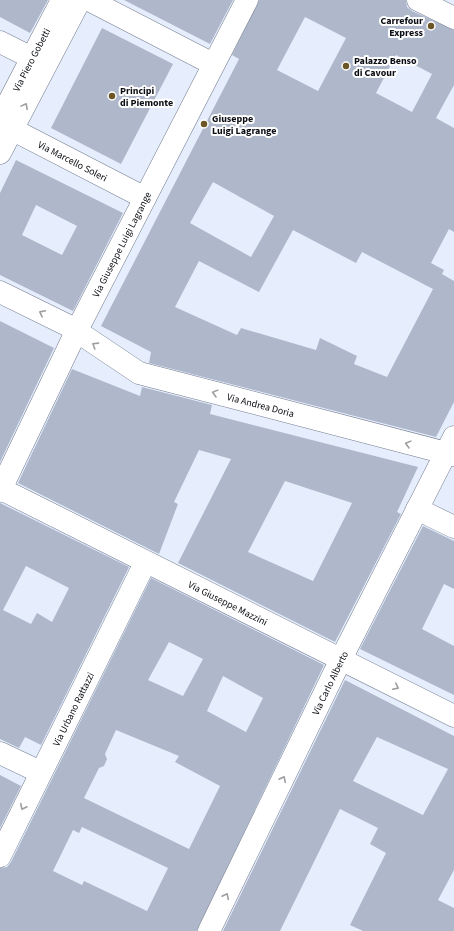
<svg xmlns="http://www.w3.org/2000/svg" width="454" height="931" font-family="'Source Sans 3',sans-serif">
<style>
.building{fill:#afb8cb;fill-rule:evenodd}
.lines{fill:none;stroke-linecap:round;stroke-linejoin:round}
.minor-casing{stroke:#737c8d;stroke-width:23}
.minor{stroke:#fff;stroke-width:22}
.oneway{stroke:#9d9ea1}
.poi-dot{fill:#6d5626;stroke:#fff;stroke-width:1.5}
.labels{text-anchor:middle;stroke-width:4;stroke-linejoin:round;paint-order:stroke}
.poi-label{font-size:10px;font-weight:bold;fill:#0a0d13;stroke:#fff;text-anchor:start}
.street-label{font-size:10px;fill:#0a0d13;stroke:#fff}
</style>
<rect width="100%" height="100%" fill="#e6eefe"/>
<!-- building -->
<g class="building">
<polygon points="0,0 48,0 30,33 0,17"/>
<polygon points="124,0 233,0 210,44"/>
<path d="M259,0H406L407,7L412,11L454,30V85L436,118L454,128V232L449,229L431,263L444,270L442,274L454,281V402L436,437L149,363L151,352L101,326L239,59L232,55ZM305,17L346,38L318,91L277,70ZM396,55L432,74L412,112L376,93ZM213,182L274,216L251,257L190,223ZM293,230L356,263L362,252L433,289L387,377L354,364L357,356L320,338L316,350L241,328L237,335L175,307L199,261L259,292Z"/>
<polygon points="102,28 173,64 121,164 51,128"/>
<path d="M16,160L123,213L73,311L0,275V193ZM36,205L77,226L62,255L22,235Z"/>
<polygon points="0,321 54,348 0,462"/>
<path d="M72,369L140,396L142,387L212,405L210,414L418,467L397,512L401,514L335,642L178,563L231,459L199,450L174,502L178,504L159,554L18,483ZM285,481L352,503L313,581L248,552Z"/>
<path d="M0,503L129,567L41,745L25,737L19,748L0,739ZM26,566L69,588L52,622L37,613L31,624L3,610Z"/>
<polygon points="423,526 454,541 454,589 444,584 422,629 454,646 454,695 360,649"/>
<path d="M151,578L324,665L197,931H0V868L7,867L11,862ZM169,642L203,659L183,696L148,680ZM223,676L263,698L246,732L207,711ZM116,730L179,756L175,762L220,786L189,849L84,798L99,768L104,766L107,759L105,754ZM82,827L168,868L147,911L84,881L82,885L53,871L73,830L79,833Z"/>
<path d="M345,680L454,736V870L438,900L454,908V931H363L350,925L386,853L370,844L378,828L340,809L280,931H223ZM377,737L448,769L423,815L353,781Z"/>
<polygon points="0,775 21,786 0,828"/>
</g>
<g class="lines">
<!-- minor casing -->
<g class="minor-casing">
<g id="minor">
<polyline points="89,0 213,64"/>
<polyline points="418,0 454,18"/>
<polyline points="0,42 32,58"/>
<path id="s1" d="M0,119L62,0"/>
<path id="s2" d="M0,123L145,198"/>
<polyline points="0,153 80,0"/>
<path id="s3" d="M0,292L69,326L139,373L454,455"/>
<path id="s4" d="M1,489L454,716"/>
<path id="s5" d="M0,491L76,332L247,0"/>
<polyline points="417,509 454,527"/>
<polyline points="0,753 40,772"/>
<path id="s6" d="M0,856L145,563"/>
<path id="s7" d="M209,931L341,659L454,437"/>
</g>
</g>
<!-- minor -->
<use href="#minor" class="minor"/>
</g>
<!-- one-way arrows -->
<defs><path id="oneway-chevron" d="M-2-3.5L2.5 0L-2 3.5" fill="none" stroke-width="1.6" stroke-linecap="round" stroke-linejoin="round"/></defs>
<g class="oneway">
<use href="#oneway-chevron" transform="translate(25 106) rotate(-62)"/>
<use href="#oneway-chevron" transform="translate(42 313) rotate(-153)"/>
<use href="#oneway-chevron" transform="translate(95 345) rotate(-148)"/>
<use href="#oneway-chevron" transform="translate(215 393) rotate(-165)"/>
<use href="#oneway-chevron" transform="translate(408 444) rotate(-165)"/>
<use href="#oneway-chevron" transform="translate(396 687) rotate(27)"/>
<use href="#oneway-chevron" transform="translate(283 779) rotate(-64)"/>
<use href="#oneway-chevron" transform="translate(23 807) rotate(116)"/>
<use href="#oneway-chevron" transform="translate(226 896) rotate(-64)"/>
</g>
<!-- markers -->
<g class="poi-dot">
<circle cx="431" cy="26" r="4"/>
<circle cx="346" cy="66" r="4"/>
<circle cx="112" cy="96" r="4"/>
<circle cx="204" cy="124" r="4"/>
</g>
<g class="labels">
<!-- poi labels -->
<g class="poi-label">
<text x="423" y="24" text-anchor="end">Carrefour<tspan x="423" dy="12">Express</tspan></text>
<text x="354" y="64">Palazzo Benso<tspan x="354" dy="12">di Cavour</tspan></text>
<text x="120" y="94">Principi<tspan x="120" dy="12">di Piemonte</tspan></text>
<text x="212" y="122">Giuseppe<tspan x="212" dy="12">Luigi Lagrange</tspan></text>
</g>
<!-- street labels -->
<g class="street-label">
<text dy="4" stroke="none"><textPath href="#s1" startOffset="67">Via Piero Gobetti</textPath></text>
<text dy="4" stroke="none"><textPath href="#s2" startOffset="82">Via Marcello Soleri</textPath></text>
<text dy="4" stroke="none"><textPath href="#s5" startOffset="275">Via Giuseppe Luigi Lagrange</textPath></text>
<text dy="4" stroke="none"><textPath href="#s3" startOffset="287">Via Andrea Doria</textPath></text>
<text dy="4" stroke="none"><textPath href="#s4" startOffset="254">Via Giuseppe Mazzini</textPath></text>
<text dy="4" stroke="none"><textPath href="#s7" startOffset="276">Via Carlo Alberto</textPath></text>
<text dy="4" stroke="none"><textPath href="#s6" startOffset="164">Via Urbano Rattazzi</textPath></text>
</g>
</g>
</svg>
